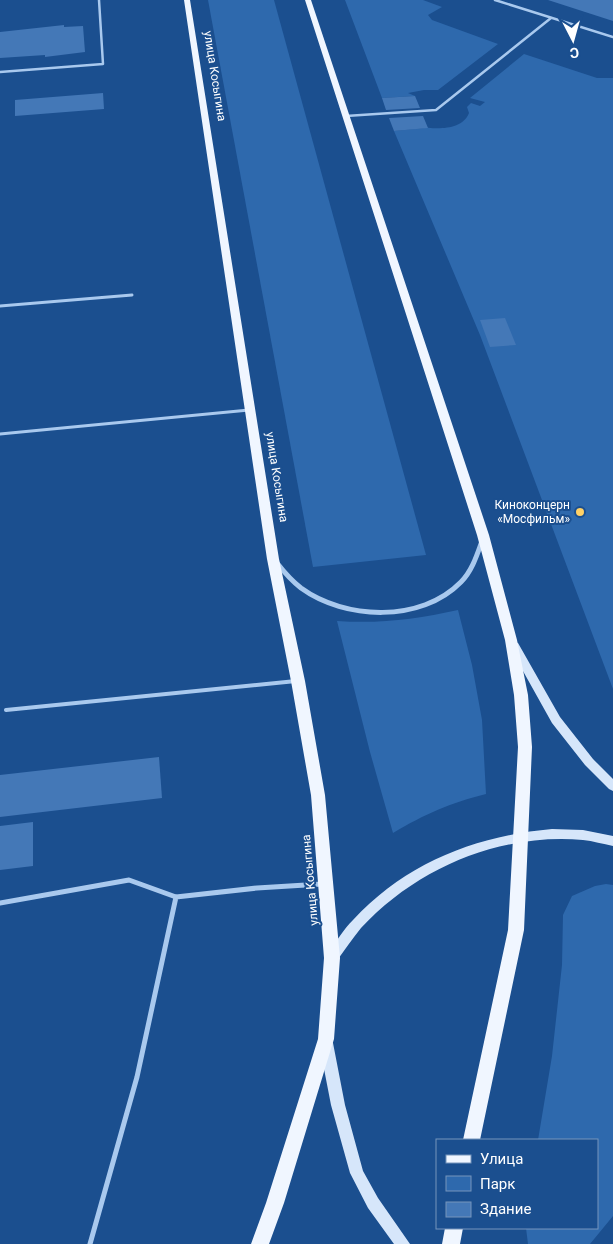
<svg xmlns="http://www.w3.org/2000/svg" width="613" height="1244" font-family="Roboto,sans-serif">
<style>
.green{fill:#2e69ad}
.building{fill:#4478b7}
.lines{fill:none;stroke-linecap:round;stroke-linejoin:round}
.lane-far3{stroke:#a9c9ee;stroke-width:2.5}
.lane-far2{stroke:#a9c9ee;stroke-width:3}
.lane-far1{stroke:#a9c9ee;stroke-width:4}
.lane{stroke:#a9c9ee;stroke-width:5}
.street{stroke:#a9c9ee;stroke-width:5}
.secondary{fill:#d6e6fa;fill-rule:evenodd}
.primary{fill:#f0f6ff;fill-rule:evenodd}
.poi-dot{fill:#ffd166;stroke:#1b4f8f;stroke-width:2}
.labels{text-anchor:middle;stroke-width:4;stroke-linejoin:round;paint-order:stroke}
.street-label{font-size:12px;fill:#fff;stroke:#1b4f8f}
.poi-label{font-size:12px;fill:#fff;stroke:#1b4f8f;text-anchor:end}
</style>
<rect width="100%" height="100%" fill="#1b4f8f"/>
<!-- green -->
<g class="green">
<polygon points="208,0 274,0 426,555 313,567"/>
<polygon points="345,0 423,0 442,7 428,15 432,20 498,44 438,90 424,90 408,93 415,96 382,98"/>
<path d="M524,54L597,78H613V689L480,335L394,131L425,128L420,127C436,129 462,131 469,113L467,107L471,103L480,106L485,102L470,98Z"/>
<path d="M458,610L472,665L482,720L486,794C450,803 425,814 393,833L370,752L337,621C380,624 417,619 458,610Z"/>
<polygon points="606,884 613,885 613,1216 590,1244 528,1244 526,1228 597,1228 597,1140 538,1140 552,1056 562,965 563,915 572,896 595,886"/>
</g>
<!-- building -->
<g class="building">
<polygon points="548,0 613,0 613,21"/>
<polygon points="64,25 64,27 83,26 85,52 45,57 45,55 0,58 0,32"/>
<polygon points="103,93 104,109 15,116 15,100"/>
<polygon points="415,96 420,108 386,110 382,98"/>
<polygon points="423,116 428,128 394,131 389,118"/>
<polygon points="505,318 516,345 490,347 480,320"/>
<polygon points="159,757 162,798 0,817 0,775"/>
<polygon points="33,822 33,866 0,870 0,826"/>
</g>
<g class="lines">
<!-- lane-far3 -->
<g class="lane-far3">
<polyline points="495,0 613,37"/>
<polyline points="0,72 103,64 99,0"/>
<polyline points="346,116 436,110 551,18"/>
</g>
<!-- lane-far2 -->
<g class="lane-far2">
<polyline points="0,306 132,295"/>
<polyline points="0,434 249,410"/>
</g>
<!-- lane-far1 -->
<polyline class="lane-far1" points="6,710 296,681"/>
<!-- lane -->
<g class="lane">
<polyline points="0,903 129,880 176,897"/>
<polyline points="90,1244 137,1077 176,897 257,888 322,884"/>
</g>
<!-- street -->
<path class="street" d="M277,563C284,572 292,581 301,588C345,620 421,623 461,582C472,571 477,555 482,541"/>
<!-- secondary -->
<g class="secondary">
<polygon points="514,642 518,643 560,717 593,759 613,779 613,791 609,789 585,765 552,723 509,646 510,643"/>
<path d="M552,829L583,830L613,836V846C603,844 593,841 583,840C500,833 418,867 361,928C352,939 344,951 336,962L332,964L328,962L326,958L328,954C336,942 343,930 353,920C406,863 475,836 552,829Z"/>
<polygon points="326,1036 331,1038 333,1043 345,1105 363,1171 378,1198 410,1244 394,1244 368,1208 350,1173 331,1105 319,1043 321,1038"/>
</g>
<!-- primary -->
<g class="primary">
<polygon points="184,0 190,0 279,559 305,681 325,795 340,958 334,1039 284,1203 269,1244 251,1244 266,1203 318,1039 324,958 311,795 291,681 267,559"/>
<polygon points="305,0 311,0 489,535 517,640 528,695 532,747 524,930 480,1140 463,1140 508,930 518,747 514,695 505,640 477,535"/>
<polygon points="445,1228 463,1228 460,1244 442,1244"/>
</g>
</g>
<!-- markers -->
<circle class="poi-dot" cx="580" cy="512" r="5"/>
<g class="labels">
<!-- street labels -->
<g class="street-label">
<text transform="translate(215 76) rotate(81)" y="4">улица Косыгина</text>
<text transform="translate(277 477) rotate(81)" y="4">улица Косыгина</text>
<text transform="translate(310 880) rotate(-95)" y="4">улица Косыгина</text>
</g>
<!-- poi labels -->
<g class="poi-label">
<text x="570" y="509">Киноконцерн<tspan x="570" dy="14">«Мосфильм»</tspan></text>
</g>
</g>
<!-- legend -->
<rect x="436" y="1139" width="162" height="90" fill="#1b4f8f" stroke="#7695bc"/>
<rect x="446" y="1155" width="25" height="8" fill="#f0f6ff" stroke="#7695bc"/>
<text x="480" y="1164" font-size="15" fill="#ffffff">Улица</text>
<rect x="446" y="1176" width="25" height="15" fill="#2e69ad" stroke="#7695bc"/>
<text x="480" y="1189" font-size="15" fill="#ffffff">Парк</text>
<rect x="446" y="1202" width="25" height="15" fill="#4478b7" stroke="#7695bc"/>
<text x="480" y="1214" font-size="15" fill="#ffffff">Здание</text>
<!-- north arrow -->
<g transform="translate(573 40) rotate(174)" stroke="#1b4f8f" stroke-width="4" paint-order="stroke">
<path d="M0-4L9 19L0 12L-9 19Z" fill="#ffffff"/>
<text y="-8" font-size="14" font-weight="bold" text-anchor="middle" fill="#ffffff">С</text>
</g>
</svg>
